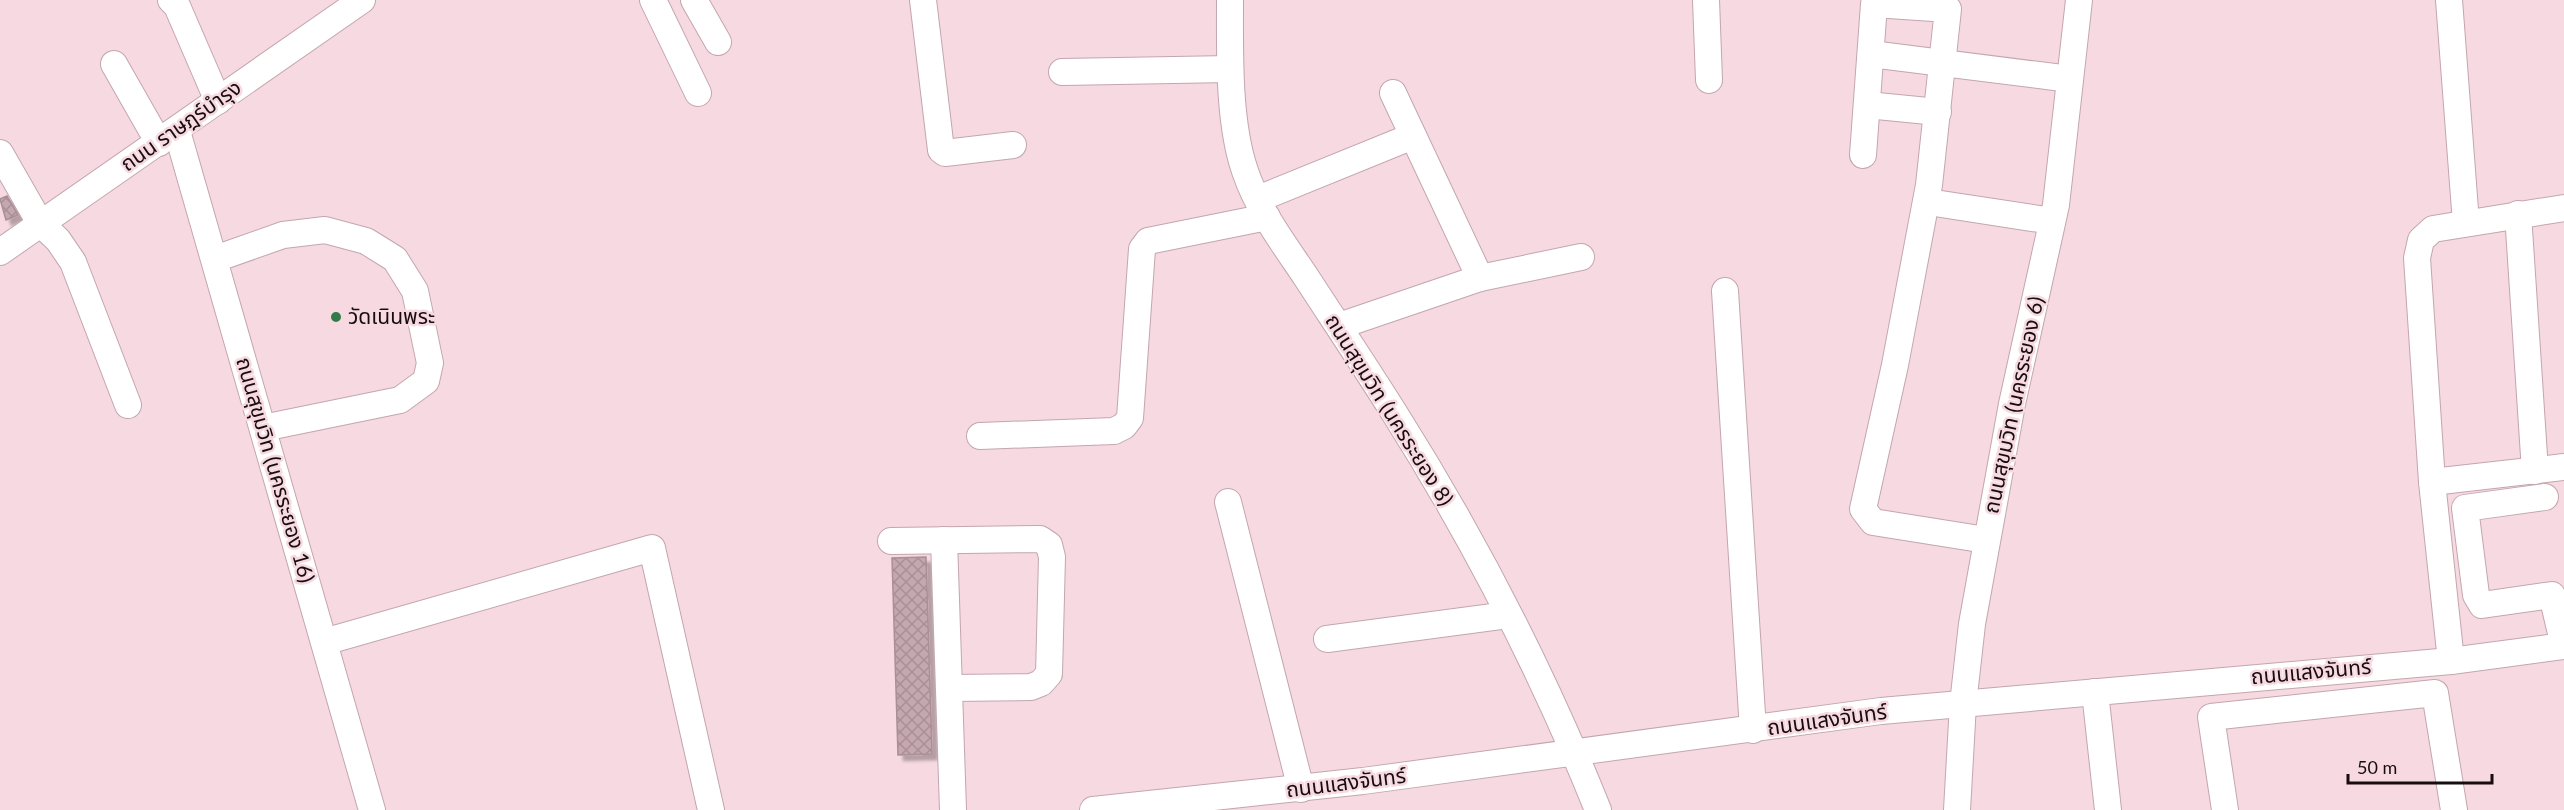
<svg xmlns="http://www.w3.org/2000/svg" width="2564" height="810" font-family="Lato,'Noto Sans Thai',sans-serif">
<style>
.building{fill:url(#building-cross-hatch);stroke:#ab8f96;stroke-width:1.5;filter:url(#shadow)}
.lines{fill:none;stroke-linecap:round;stroke-linejoin:round}
.minor-casing{stroke:#c3a6ae;stroke-width:28}
.minor{stroke:#fff;stroke-width:26}
.poi-dot{fill:#327b49;stroke:#f7d9e1;stroke-width:2}
.labels{text-anchor:middle;stroke-width:5;stroke-linejoin:round;paint-order:stroke}
.street-label{font-size:21px;fill:#170d10;stroke:#f7d9e1}
.poi-label{font-size:21px;fill:#170d10;stroke:#f7d9e1;text-anchor:start}
</style>
<defs>
<pattern id="building-cross-hatch" width="8" height="8" patternUnits="userSpaceOnUse" patternTransform="scale(1.5)"><rect width="8" height="8" fill="#c5a8af"/><path d="M0 0l8 8M0 8l8-8" fill="none" stroke="#a88f96"/></pattern>
<filter id="shadow"><feDropShadow dx="5.5" dy="5.5" stdDeviation="1.5" flood-color="#0004"/></filter>
</defs>
<rect width="100%" height="100%" fill="#f7d9e1"/>
<!-- building -->
<g class="building">
<polygon points="7,196 18,215 6,220 0,199"/>
<polygon points="926,557 932,754 898,755 892,558"/>
</g>
<g class="lines">
<!-- minor casing -->
<g class="minor-casing">
<g id="minor">
<polyline points="171,0 177,6 218,101"/>
<polyline points="653,0 698,93"/>
<polyline points="694,0 718,42"/>
<polyline points="923,0 941,150 945,153 1013,145"/>
<path d="M1230,0C1230,52 1228,122 1245,171C1258,210 1284,244 1306,277C1336,323 1366,368 1395,414C1474,539 1543,673 1598,810"/>
<polyline points="1706,0 1709,80"/>
<polyline points="2449,0 2466,223"/>
<polyline points="1871,54 2070,79"/>
<polyline points="114,64 159,143"/>
<polyline points="1062,72 1230,69"/>
<polyline points="1393,93 1480,278"/>
<polyline points="1867,105 1938,112"/>
<polyline points="177,131 372,810"/>
<polyline points="0,153 40,223 58,240 73,262 128,405"/>
<polyline points="1863,155 1874,4 1948,9 1929,185 1895,365 1863,509 1873,522 1986,540"/>
<polyline points="1258,199 1413,136"/>
<polyline points="1941,204 2052,221"/>
<polyline points="2518,214 2535,471"/>
<polyline points="0,252 362,0"/>
<polyline points="215,259 283,235 325,230 366,241 395,259 415,291 430,363 426,381 400,400 263,428"/>
<polyline points="1725,291 1753,730"/>
<polyline points="1339,326 1480,278 1581,257"/>
<polyline points="980,436 1114,431 1124,426 1130,418 1142,249 1148,241 1267,217"/>
<polyline points="2432,482 2564,467"/>
<polyline points="1228,502 1301,789"/>
<polyline points="944,540 953,810"/>
<polyline points="891,541 1040,539 1049,545 1052,557 1049,674 1041,683 1031,687 950,688"/>
<polyline points="1327,639 1508,615"/>
<polyline points="324,642 652,548 711,810"/>
<polyline points="2451,661 2432,482 2417,258 2421,240 2433,229 2564,208"/>
<polyline points="2095,692 2108,810"/>
<polyline points="1093,810 1363,781 1881,711 2451,661 2564,646 2552,595 2482,605 2476,595 2465,508 2545,497"/>
<polyline points="1957,810 1963,704 1972,624 2012,404 2056,205 2079,0"/>
<polyline points="2225,810 2211,717 2435,693 2454,810"/>
</g>
</g>
<!-- minor -->
<use href="#minor" class="minor"/>
</g>
<!-- markers -->
<circle class="poi-dot" cx="336" cy="317" r="6"/>
<g class="labels">
<!-- street labels -->
<g class="street-label">
<text transform="translate(181 126) rotate(-35)" y="7">ถนน ราษฎร์บำรุง</text>
<text transform="translate(2014 405) rotate(-78)" y="7">ถนนสุขุมวิท (นครระยอง 6)</text>
<text transform="translate(1389 410) rotate(58)" y="7">ถนนสุขุมวิท (นครระยอง 8)</text>
<text transform="translate(275 470) rotate(74)" y="7">ถนนสุขุมวิท (นครระยอง 16)</text>
<text transform="translate(2311 672) rotate(-5)" y="7">ถนนแสงจันทร์</text>
<text transform="translate(1827 720) rotate(-8)" y="7">ถนนแสงจันทร์</text>
<text transform="translate(1346 783) rotate(-7)" y="7">ถนนแสงจันทร์</text>
</g>
<!-- poi labels -->
<g class="poi-label">
<text x="348" y="324">วัดเนินพระ</text>
</g>
</g>
<!-- scale -->
<path d="M2348 774v9h144v-9" fill="none" stroke="#170d10" stroke-width="3"/>
<text x="2357" y="774" font-size="18" fill="#170d10" stroke="#f7d9e1" stroke-width="4.5" paint-order="stroke">50 m</text>
</svg>
